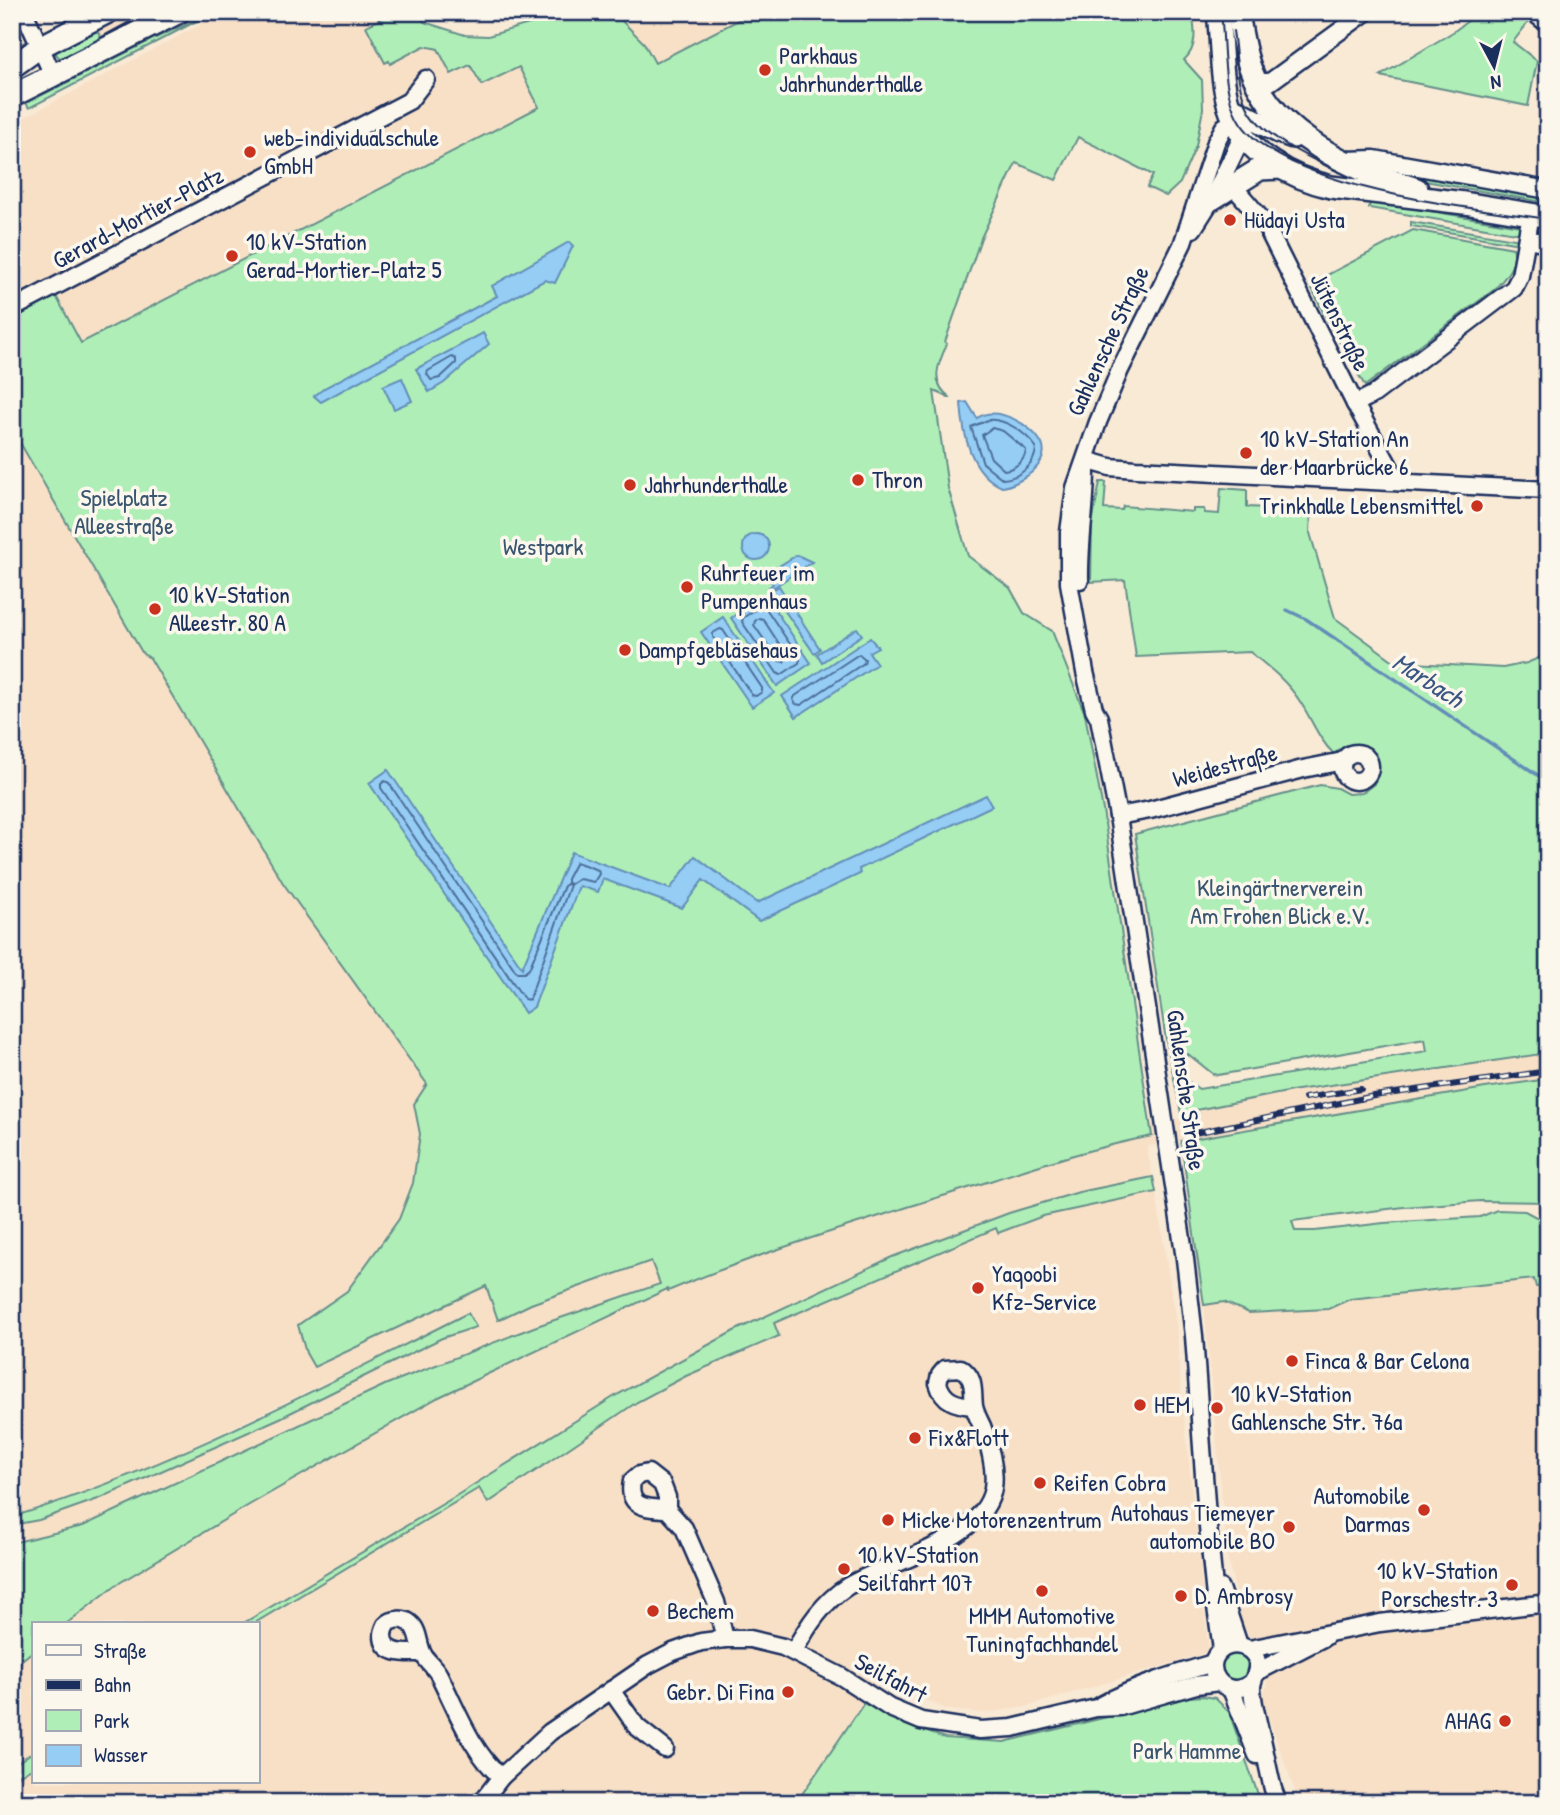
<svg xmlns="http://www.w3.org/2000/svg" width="1560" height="1815" font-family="'Patrick Hand',sans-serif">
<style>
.built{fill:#f8e0c7}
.green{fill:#afefb7;stroke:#658f8a;stroke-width:2;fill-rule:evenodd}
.water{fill:#95cdf4;stroke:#648eb8;stroke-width:2}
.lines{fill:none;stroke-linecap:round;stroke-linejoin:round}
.shore{stroke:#4c6e9a;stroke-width:2}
.stream{stroke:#648eb8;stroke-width:3.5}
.minor-casing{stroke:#1b2f5e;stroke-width:21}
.major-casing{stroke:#1b2f5e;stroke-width:26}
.minor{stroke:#fbf7ec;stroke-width:16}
.major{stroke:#fbf7ec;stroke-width:21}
.tram{stroke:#1b2f5e;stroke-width:2}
.rail-casing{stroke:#1b2f5e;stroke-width:6}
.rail{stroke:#fbf7ec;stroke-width:3.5;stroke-dasharray:10;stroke-linecap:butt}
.poi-dot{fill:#c8321e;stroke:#fbf7ec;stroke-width:2.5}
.labels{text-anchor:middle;stroke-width:7;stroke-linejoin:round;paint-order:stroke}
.poi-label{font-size:24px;fill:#1b2f5e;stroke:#fbf7ec;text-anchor:start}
.street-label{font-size:24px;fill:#1b2f5e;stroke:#fbf7ec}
.park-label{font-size:24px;fill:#395570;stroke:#fbf7ec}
.water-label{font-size:26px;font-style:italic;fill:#3a5684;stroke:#fbf7ec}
</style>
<rect width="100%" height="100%" fill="#f9ead6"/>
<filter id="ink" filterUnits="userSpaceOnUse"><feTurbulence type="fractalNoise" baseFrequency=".0143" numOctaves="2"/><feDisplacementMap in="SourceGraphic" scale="14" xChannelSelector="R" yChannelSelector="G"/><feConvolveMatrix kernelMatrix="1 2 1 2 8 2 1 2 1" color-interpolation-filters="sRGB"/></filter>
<g filter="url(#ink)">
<!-- built -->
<g class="built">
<polygon points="124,12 163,12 103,42 95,26"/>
<polygon points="224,12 394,12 366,26 385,62 389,61 391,64 424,47 439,49 451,74 470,65 482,86 519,67 539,107 80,343 12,316 12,124"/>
<polygon points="618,12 754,12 655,63 644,43 616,15"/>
<polygon points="12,429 143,654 150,658 283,883 427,1084 415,1104 420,1134 413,1183 399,1219 347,1291 298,1325 314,1367 486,1286 498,1320 531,1304 670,1254 1151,1124 1181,1118 1181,1113 1297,1090 1548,1053 1548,1079 1485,1088 1150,1146 1147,1148 1153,1177 1079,1192 1009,1213 615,1396 451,1499 242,1624 66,1624 116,1585 249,1505 437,1398 666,1289 534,1327 387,1384 83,1526 12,1543 12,1525 39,1520 101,1498 280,1418 442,1338 475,1328 469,1314 165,1460 70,1499 12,1517"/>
<polygon points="1156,1192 1178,1337 1178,1357 1209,1652 1026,1707 984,1713 947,1710 883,1680 859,1709 796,1803 12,1803 12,1780 33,1767 33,1782 257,1782 257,1624 253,1624 281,1606 480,1488 489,1503 637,1402 686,1376 778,1335 773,1323 996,1228 998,1233 1043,1216"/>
<polygon points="1535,1279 1536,1287 1548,1286 1548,1803 1299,1803 1266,1711 1263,1694 1267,1686 1261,1657 1243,1627 1227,1556 1204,1305 1224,1302 1249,1313 1328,1309 1349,1299"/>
<polygon points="33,1651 33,1752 12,1766 12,1668"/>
</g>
<!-- green -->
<g class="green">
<polygon points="214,12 29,108 26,103 153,39"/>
<path d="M395,12H418L424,22L465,35L488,36L570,12H618L616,15L644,43L655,63L754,12H1192C1195,29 1198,48 1184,60L1202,80L1203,109L1196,146L1180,183L1166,196L1147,187L1153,175L1078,137L1056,180L1016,163L981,238L945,342L947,344C938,364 929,383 951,398L934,391L948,488L968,556L1010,588L1024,613L1052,631L1085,714L1103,810L1152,1136C1079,1150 1008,1176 936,1198C846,1227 755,1254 668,1291L667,1289L437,1398L249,1505L116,1585L66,1624H33V1651L12,1668V1543L83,1526L387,1384L534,1327L660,1284L651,1261L531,1304L498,1320L486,1286L314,1367L306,1353L298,1325L347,1291L399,1219L413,1183L420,1134L414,1104L427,1084L283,883L150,658L143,654L12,429V316L55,294L81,343L539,107L519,67L482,85L470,65L451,74L438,49L424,46L390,64L389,61L385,63L366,26Z"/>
<polygon points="1480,12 1522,12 1530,20 1513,42 1537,61 1528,106 1380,76 1453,32"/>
<polygon points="95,26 103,42 61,60 56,54 56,49"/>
<polygon points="1370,164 1548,196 1548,203 1397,176"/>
<polygon points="1370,201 1520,226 1521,234 1369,208"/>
<polygon points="1411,222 1521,240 1520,244 1411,226"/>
<path d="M1413,230L1513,248C1518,264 1505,278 1495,289L1365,386L1326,318L1310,284Z"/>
<path d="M1100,482H1106L1104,509L1122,510L1123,506L1193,512V509H1204L1205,513L1219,514L1221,488L1247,490V507L1311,510L1310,533L1335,618L1395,662L1503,668L1527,663L1548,654V1053L1297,1090L1181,1113L1165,1034L1135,834L1320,785L1337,788L1348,794L1362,793L1374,784L1379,767C1373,745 1351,737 1334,754C1319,740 1312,720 1301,703C1288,682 1270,668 1250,652L1136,657L1125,580L1091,582L1092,524ZM1425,1039L1427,1051L1199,1089L1176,1073L1188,1054L1213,1074L1218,1075Z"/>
<polygon points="1548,1079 1548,1202 1480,1201 1404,1207 1292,1221 1295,1231 1315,1231 1384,1223 1480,1217 1497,1210 1525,1211 1536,1217 1548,1218 1548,1286 1536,1287 1534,1279 1350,1299 1328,1309 1249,1313 1224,1302 1204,1305 1181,1141 1485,1088"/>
<polygon points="1153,1177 1156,1192 1043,1216 998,1233 996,1228 774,1323 779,1336 686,1376 637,1402 488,1503 479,1488 253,1624 242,1624 451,1499 615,1396 734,1331 892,1257 1009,1213 1079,1192"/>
<path d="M468,1313L476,1327L442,1338L280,1418L101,1498L39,1520L12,1525V1517C171,1468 320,1387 468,1313Z"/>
<circle cx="1235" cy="1668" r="14"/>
<polygon points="1203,1696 1215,1698 1229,1712 1261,1803 796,1803 864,1703 906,1725 945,1738 1004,1742 1190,1697"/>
<polygon points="33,1752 33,1767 12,1780 12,1766"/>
</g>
<!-- water -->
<g class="water">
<polygon points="569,242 573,246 555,283 545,280 321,402 314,396 326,387 497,296 492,286"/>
<polygon points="483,333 489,344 444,383 429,392 416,369"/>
<polygon points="402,378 412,401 394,409 383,386"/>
<path d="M967,402L977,418C996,405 1032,424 1042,444C1051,464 1019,485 1002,487C970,473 963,434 961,403Z"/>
<circle cx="756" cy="547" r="13"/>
<polygon points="797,555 812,562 771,589 769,587 773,584 766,574"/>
<polygon points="779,586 820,649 814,653 771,591"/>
<polygon points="765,595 811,663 777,686 731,618"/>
<polygon points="723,617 774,693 752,707 701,632"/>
<polygon points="857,628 862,635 822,662 817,654"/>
<polygon points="870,638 878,647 869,652 877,664 796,717 782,696"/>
<polygon points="388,770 522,968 571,852 670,889 695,856 757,903 986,795 992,806 859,869 860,874 759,921 703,880 682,908 603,879 598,892 579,886 534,1007 525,1013 369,783"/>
</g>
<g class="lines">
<!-- shore -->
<g class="shore">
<polygon points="452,357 456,359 456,363 440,378 431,380 427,374 428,371"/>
<path d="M988,420C1005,418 1026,433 1036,447C1036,465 1019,478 1003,479L983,463L971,427Z"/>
<path d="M992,428L1003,431L1026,450C1025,461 1015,469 1004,470L991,458L982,435Z"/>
<polygon points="760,606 765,607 800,659 799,663 781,675 777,673 742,622 743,618"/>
<polygon points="759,618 763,619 787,656 784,662 779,661 754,625 755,621"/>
<polygon points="720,629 723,630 762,688 762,692 756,696 752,695 713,637 713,633"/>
<polygon points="859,654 865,659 864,663 801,705 796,704 793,700 795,696"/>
<polygon points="385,781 389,783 517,973 524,973 529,969 564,886 567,884 570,885 529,1000 524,999 381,788 381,784"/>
<polygon points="576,862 598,870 599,874 594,882 579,879 571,884 567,883 567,879"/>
</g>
<!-- stream -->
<polyline class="stream" points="1287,610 1306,619 1548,782"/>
<!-- minor casing -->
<g class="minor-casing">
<g id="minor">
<polyline points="24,12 53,75"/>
<polyline points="1533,12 1548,24"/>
<polyline points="1256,82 1270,82 1366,12"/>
<polyline points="1347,160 1374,159 1548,190"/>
<polyline points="1234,187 1264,222 1355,404 1398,482"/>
<polyline points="1193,229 1212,199 1243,135"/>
<polyline points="1527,239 1548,243"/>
<polyline points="12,309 409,101 426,79"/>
<polyline points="1355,404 1374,394 1514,288 1520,276 1531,214"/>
<polyline points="1086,460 1110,467 1136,469 1548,490"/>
<path d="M1080,580C1079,543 1086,507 1086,470"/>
<circle cx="1356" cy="767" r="14"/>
<polyline points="1118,816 1150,810 1303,769 1343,761"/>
<path d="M667,1509C646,1508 627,1508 632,1481L639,1475L648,1473L662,1484L667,1497V1509L684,1528L716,1602L725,1639"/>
<polyline points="1220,1588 1239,1645"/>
<polyline points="1222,1649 1216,1607 1207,1517 1194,1336 1185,1259 1118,816 1099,718 1094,709 1085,672 1069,583 1069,532 1075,488 1098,422 1120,370 1182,245 1216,142 1224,127 1234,122"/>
<polyline points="1249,1649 1380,1623 1548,1603"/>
<path d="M794,1651C808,1625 823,1602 848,1586C888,1562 985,1540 993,1488C996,1467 989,1445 982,1426C979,1420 975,1412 974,1406C972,1390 976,1379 961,1368L945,1369L940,1375L938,1383C943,1401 956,1405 974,1406"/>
<path d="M422,1653C408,1653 383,1656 383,1635C383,1633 385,1627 386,1625C392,1618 405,1618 411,1624C419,1631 418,1645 423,1654C427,1662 435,1667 439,1675C457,1710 471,1751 501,1777"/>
<polyline points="1257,1672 1325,1637"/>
<path d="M1251,1683C1223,1704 1198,1664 1224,1648C1235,1642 1250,1646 1256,1658C1261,1671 1251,1678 1252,1689C1253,1704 1257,1717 1260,1731C1265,1750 1268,1770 1273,1789L1278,1803"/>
<polyline points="1231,1689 1257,1755"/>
<polyline points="611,1690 637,1727 665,1749"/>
<path d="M1101,1705C1136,1686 1175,1674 1213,1663"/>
<polyline points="481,1803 501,1777 550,1732 648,1665 673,1652 701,1642 725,1639 750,1639 783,1647 842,1677 890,1708 921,1721 980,1730 1012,1728 1096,1708 1120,1707 1196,1685 1219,1682"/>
</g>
</g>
<!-- major casing -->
<g class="major-casing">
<g id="major">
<path d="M1218,12C1222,45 1220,82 1231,113C1245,154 1292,178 1331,187L1464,203L1548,217"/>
<path d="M1238,12C1241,31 1244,52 1251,70C1276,137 1353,170 1417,189"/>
<polyline points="12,67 40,47 108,12"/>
<polyline points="12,96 179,12"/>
<polyline points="1229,107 1279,132 1293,137"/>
<polyline points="1212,199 1260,169 1281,168"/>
</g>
</g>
<!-- minor -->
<use href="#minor" class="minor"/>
<!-- major -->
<use href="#major" class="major"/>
<!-- tram -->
<g class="tram">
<path d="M1221,12C1225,44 1222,89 1237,117C1275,189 1473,208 1548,219"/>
<path d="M1233,31C1237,55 1236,84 1247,106C1261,137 1310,158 1339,172"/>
<polyline points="102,37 148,12"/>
</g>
<!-- rail casing -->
<g class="rail-casing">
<g id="rail">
<polyline points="1305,1098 1361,1089"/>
<polyline points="1185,1135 1374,1096 1548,1071"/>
</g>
</g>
<!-- rail -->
<use href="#rail" class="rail"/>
</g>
</g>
<!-- markers -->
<g class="poi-dot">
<circle cx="765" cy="70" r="7"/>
<circle cx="250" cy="152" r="7"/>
<circle cx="1230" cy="220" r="7"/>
<circle cx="232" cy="256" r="7"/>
<circle cx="1246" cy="453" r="7"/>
<circle cx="858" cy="480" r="7"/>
<circle cx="630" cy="485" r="7"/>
<circle cx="1477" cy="506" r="7"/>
<circle cx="687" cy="587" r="7"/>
<circle cx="155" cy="609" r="7"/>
<circle cx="625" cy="650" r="7"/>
<circle cx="978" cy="1288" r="7"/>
<circle cx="1292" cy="1361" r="7"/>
<circle cx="1140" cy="1405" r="7"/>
<circle cx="1217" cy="1408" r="7"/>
<circle cx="915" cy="1438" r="7"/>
<circle cx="1040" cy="1483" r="7"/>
<circle cx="1424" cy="1510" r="7"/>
<circle cx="888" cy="1520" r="7"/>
<circle cx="1289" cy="1527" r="7"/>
<circle cx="844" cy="1569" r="7"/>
<circle cx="1512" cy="1585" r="7"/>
<circle cx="1042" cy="1591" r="7"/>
<circle cx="1181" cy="1596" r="7"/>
<circle cx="653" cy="1611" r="7"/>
<circle cx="788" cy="1692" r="7"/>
<circle cx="1505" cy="1721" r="7"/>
</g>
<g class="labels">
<!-- poi labels -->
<g class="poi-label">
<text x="779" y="64">Parkhaus<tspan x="779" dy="28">Jahrhunderthalle</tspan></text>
<text x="264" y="146">web-individualschule<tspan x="264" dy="28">GmbH</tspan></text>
<text x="1244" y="228">Hüdayi Usta</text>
<text x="246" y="250">10 kV-Station<tspan x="246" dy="28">Gerad-Mortier-Platz 5</tspan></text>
<text x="1260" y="447">10 kV-Station An<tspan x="1260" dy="28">der Maarbrücke 6</tspan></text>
<text x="872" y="488">Thron</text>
<text x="644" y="493">Jahrhunderthalle</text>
<text x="1463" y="514" text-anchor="end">Trinkhalle Lebensmittel</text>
<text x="701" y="581">Ruhrfeuer im<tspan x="701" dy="28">Pumpenhaus</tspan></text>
<text x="169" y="603">10 kV-Station<tspan x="169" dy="28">Alleestr. 80 A</tspan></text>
<text x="639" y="658">Dampfgebläsehaus</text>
<text x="992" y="1282">Yaqoobi<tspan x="992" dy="28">Kfz-Service</tspan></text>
<text x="1306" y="1369">Finca &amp; Bar Celona</text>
<text x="1231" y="1402">10 kV-Station<tspan x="1231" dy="28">Gahlensche Str. 76a</tspan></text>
<text x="1154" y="1413">HEM</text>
<text x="929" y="1446">Fix&amp;Flott</text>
<text x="1054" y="1491">Reifen Cobra</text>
<text x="1410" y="1504" text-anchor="end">Automobile<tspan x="1410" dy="28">Darmas</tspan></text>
<text x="1275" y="1521" text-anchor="end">Autohaus Tiemeyer<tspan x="1275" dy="28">automobile BO</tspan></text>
<text x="902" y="1528">Micke Motorenzentrum</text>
<text x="858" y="1563">10 kV-Station<tspan x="858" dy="28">Seilfahrt 107</tspan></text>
<text x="1498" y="1579" text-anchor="end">10 kV-Station<tspan x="1498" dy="28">Porschestr. 3</tspan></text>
<text x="1195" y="1604">D. Ambrosy</text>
<text x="667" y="1619">Bechem</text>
<text x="1042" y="1624" text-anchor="middle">MMM Automotive<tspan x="1042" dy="28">Tuningfachhandel</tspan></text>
<text x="774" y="1700" text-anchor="end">Gebr. Di Fina</text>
<text x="1491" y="1729" text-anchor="end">AHAG</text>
</g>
<!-- street labels -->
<g class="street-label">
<text transform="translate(138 218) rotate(-28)" y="8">Gerard-Mortier-Platz</text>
<text transform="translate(1340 322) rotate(64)" y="8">Jütenstraße</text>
<text transform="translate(1108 341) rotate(-65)" y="8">Gahlensche Straße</text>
<text transform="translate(1225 766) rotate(-15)" y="8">Weidestraße</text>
<text transform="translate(1186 1090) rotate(82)" y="8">Gahlensche Straße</text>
<text transform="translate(891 1678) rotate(28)" y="8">Seilfahrt</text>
</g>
<!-- park labels -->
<g class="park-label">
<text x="124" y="506">Spielplatz<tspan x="124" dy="28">Alleestraße</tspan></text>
<text x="543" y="555">Westpark</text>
<text x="1280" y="896">Kleingärtnerverein<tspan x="1280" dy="28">Am Frohen Blick e.V.</tspan></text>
<text x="1187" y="1759">Park Hamme</text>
</g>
<!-- water labels -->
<g class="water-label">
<text transform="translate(1428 680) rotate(33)" y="9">Marbach</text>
</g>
</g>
<!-- margin -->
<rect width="1560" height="1815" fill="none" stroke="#fbf7ec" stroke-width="42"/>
<rect x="21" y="21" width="1518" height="1773" fill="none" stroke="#1b2f5e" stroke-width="2.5" filter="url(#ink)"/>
<!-- legend -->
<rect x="32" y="1622" width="228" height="161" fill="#fbf7ec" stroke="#a1a7b3" stroke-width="2"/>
<rect x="46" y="1645" width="35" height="10" fill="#fbf7ec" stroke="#a1a7b3" stroke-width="2"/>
<text x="94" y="1658" font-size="21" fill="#1b2f5e">Straße</text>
<rect x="46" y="1680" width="35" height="10" fill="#1b2f5e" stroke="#a1a7b3" stroke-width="2"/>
<text x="94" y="1692" font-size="21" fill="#1b2f5e">Bahn</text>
<rect x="46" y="1710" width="35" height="21" fill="#afefb7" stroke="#a1a7b3" stroke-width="2"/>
<text x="94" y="1728" font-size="21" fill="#1b2f5e">Park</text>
<rect x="46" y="1745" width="35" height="21" fill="#95cdf4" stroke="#a1a7b3" stroke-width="2"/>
<text x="94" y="1762" font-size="21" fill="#1b2f5e">Wasser</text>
<!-- north arrow -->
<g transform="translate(1494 66) rotate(173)" stroke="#fbf7ec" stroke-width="5" paint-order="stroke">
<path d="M0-5L12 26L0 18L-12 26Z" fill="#1b2f5e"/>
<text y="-10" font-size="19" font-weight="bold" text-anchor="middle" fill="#1b2f5e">N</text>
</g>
</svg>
